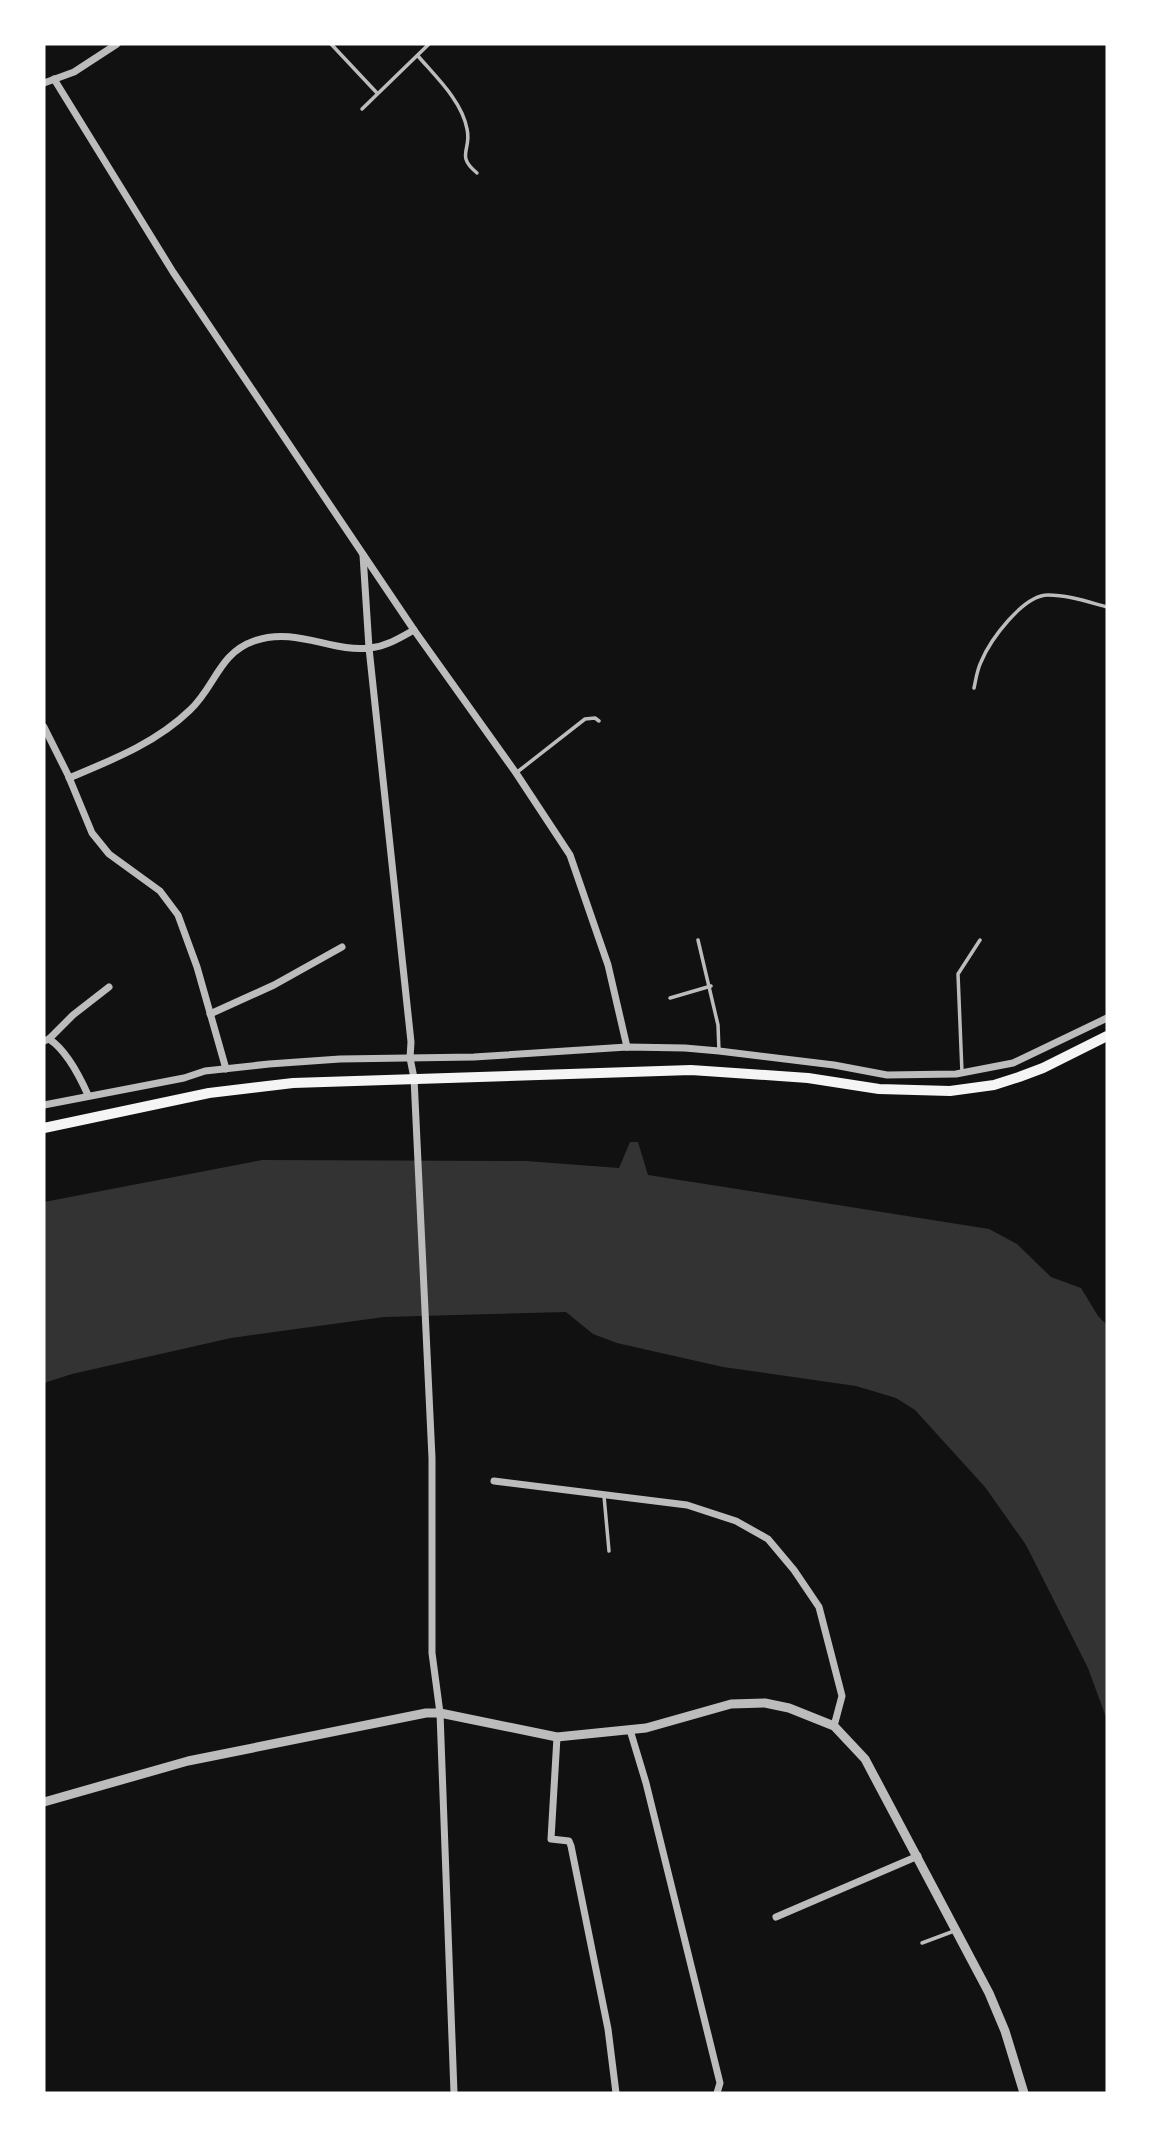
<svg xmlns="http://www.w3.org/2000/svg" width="1151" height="2137" font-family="'DejaVu Sans',sans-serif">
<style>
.water{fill:#333}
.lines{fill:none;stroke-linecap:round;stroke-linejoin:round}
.service{stroke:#bcbcbc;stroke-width:3.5}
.minor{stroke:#bcbcbc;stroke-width:7}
.tertiary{stroke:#bcbcbc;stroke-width:9}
.secondary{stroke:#f5f5f5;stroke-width:10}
</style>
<rect width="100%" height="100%" fill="#111"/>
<!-- water -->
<polygon class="water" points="630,1142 638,1142 648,1175 989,1229 1017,1244 1051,1277 1081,1288 1098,1316 1107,1325 1107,1720 1088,1668 1026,1545 985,1487 915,1410 896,1398 856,1386 723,1367 617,1343 593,1334 566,1312 384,1317 231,1338 72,1374 44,1383 44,1202 262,1160 526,1161 619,1168"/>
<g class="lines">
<!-- service -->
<g class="service">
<polyline points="331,44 377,93"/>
<path d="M418,56C436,77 462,101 467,129C472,150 455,155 477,173"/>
<polyline points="362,109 429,44"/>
<path d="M974,688C976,679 977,670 981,662C990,640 1023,595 1048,595C1068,595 1088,602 1107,607"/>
<polyline points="516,773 585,719 595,718 599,721"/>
<polyline points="698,940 718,1025 719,1051"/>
<polyline points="670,998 711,986"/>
<polyline points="962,1073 958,974 980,940"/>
<polyline points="604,1496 609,1551"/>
<polyline points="922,1943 954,1931"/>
</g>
<!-- minor -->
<g class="minor">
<polyline points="54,79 173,272 414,630 516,773 570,855 608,965 627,1047"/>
<polyline points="44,83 74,72 117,44"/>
<polyline points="363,555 369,648 411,1042 410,1058 414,1078 432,1458 432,1653 440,1713 454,2093"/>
<polyline points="44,727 68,775 92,833 109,854 160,891 178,915 197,967 226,1069"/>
<path d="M69,778C112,760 156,743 190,710C215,687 219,653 254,641C296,626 332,653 370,648C387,646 400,638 414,630"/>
<polyline points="210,1014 274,985 342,947"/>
<path d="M49,1039C66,1050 80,1077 88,1095"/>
<polyline points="44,1041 49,1039 73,1015 109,987"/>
<polyline points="44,1105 184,1078 205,1071 269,1064 340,1059 474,1057 627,1047 685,1048 719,1051 834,1065 887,1075 956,1074 1013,1063 1107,1018"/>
<polyline points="494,1481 687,1505 736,1521 768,1539 794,1570 819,1607 842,1696 834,1726"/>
<polyline points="630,1730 646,1783 720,2083 717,2093"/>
<polyline points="557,1737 551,1839 569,1841 571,1846 608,2029 616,2093"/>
<polyline points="776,1917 918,1856"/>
</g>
<!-- tertiary -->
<polyline class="tertiary" points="44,1802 188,1761 426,1713 440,1713 557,1737 646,1728 731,1704 765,1703 789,1708 834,1726 865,1759 989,1993 1005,2031 1024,2093"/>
<!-- secondary -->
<polyline class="secondary" points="44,1128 209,1093 293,1083 691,1070 808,1078 879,1089 950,1091 994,1085 1019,1077 1043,1068 1107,1036"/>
</g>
<!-- border -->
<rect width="1151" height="2137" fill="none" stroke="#ffffff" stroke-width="91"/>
</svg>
